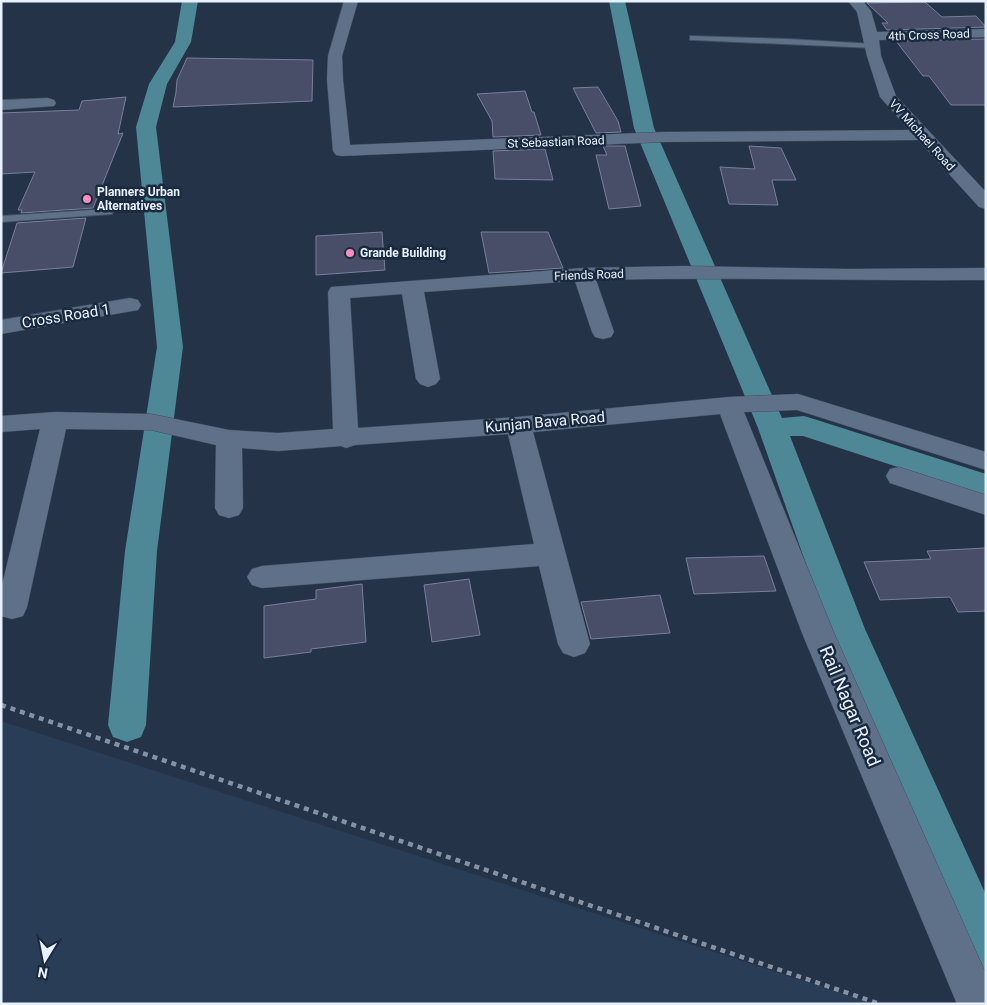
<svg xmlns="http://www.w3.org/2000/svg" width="987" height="1005" font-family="Roboto,sans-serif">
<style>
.built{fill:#293d56}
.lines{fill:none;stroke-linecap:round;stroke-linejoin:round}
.canal{fill:#4e8796;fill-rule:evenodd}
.building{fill:#494e68;stroke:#797f9b}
.lane-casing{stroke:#414e60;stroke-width:2}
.street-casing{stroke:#414e60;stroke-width:1}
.path{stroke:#8692a4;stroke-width:4.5;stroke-dasharray:5 5;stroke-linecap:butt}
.lane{fill:#5f7188;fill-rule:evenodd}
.street{fill:#5f7188;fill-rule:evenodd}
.poi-dot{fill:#fd8ebf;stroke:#1a293d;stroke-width:2}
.labels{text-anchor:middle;stroke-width:5;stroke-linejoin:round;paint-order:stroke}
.far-street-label{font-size:12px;fill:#e7f1ff;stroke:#1a293d}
.far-poi-label{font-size:12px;font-weight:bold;fill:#e7f1ff;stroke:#1a293d;text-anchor:start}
.street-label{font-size:15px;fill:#e7f1ff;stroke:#1a293d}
.near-street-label{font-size:18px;fill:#e7f1ff;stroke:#1a293d}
</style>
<rect width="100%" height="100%" fill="#243348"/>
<!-- built -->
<polygon class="built" points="1,721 875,1004 1,1004"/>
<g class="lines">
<!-- canal -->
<g class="canal">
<polygon points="182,1 198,1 191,42 167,84 156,127 183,347 157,551 146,725 141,737 127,742 113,737 108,725 125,551 157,347 136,127 149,84 175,42"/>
<polygon points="609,1 625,1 654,128 782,418 804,416 814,419 986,474 986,496 803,436 790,436 865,629 986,895 986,970 970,963 829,629 758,428 634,128"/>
</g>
</g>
<!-- building -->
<g class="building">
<polygon points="925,2 942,17 976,16 986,27 887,30 882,23 888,23 867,3"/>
<polygon points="986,39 986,105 951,105 929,76 923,76 896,41"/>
<polygon points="187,58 313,60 312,101 173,107 176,92 177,80"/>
<polygon points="598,87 618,121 621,132 596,133 573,88"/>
<polygon points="525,91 532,112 534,112 541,135 493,137 492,121 477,94"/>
<polygon points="126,97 118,134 123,133 93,208 21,213 22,210 18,210 35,172 1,174 1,113 79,110 82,101"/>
<polygon points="603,146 625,146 641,206 609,209 596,155 607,155"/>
<polygon points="749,146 781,148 796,180 772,180 778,205 729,204 720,167 755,169"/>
<polygon points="545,149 553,180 495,179 493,151"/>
<polygon points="86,218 73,267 1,273 17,223"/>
<polygon points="382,232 385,270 316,275 316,236"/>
<polygon points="481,232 548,232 563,268 489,273"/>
<polygon points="986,548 986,611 958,612 950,597 880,600 864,562 931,559 927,551"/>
<polygon points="764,556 776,591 694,594 686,558"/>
<polygon points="469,579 480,635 432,642 424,585"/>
<polygon points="362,584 366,642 311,649 311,652 264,658 264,606 316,599 316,590"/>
<polygon points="660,595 670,633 591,639 581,602"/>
</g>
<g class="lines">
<!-- lane casing -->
<g class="lane-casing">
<g id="lane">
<polygon points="690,36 788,39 874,44 878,46 874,48 693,40 690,40"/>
<polygon points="108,209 112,210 113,212 112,214 1,222 1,216"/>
</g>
</g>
<!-- street casing -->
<g class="street-casing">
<g id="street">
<polygon points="344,1 358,1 342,56 343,80 350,145 663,132 909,130 880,97 867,56 857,12 848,1 863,1 871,11 877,32 986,29 986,37 879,40 881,56 896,96 986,192 986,209 979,207 918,140 663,142 342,156 336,155 333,151 327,80 328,56"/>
<polygon points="48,98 54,100 56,103 54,106 1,110 1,100"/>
<path d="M684,266L848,269L986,268V280C856,281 726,277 596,280L614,332L611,337L603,339L595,337L592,332L575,281L424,292L440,379L436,384L428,387L420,384L416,379L402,294L350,298L358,428L518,417L729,397L798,394L986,452V470L797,410L744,412L834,633L986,974V1004H957L802,633L720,414L533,432L590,644L585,653L574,657L563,653L558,644L539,566L262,588L252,585L247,577L252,569L262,566L534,544L508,434L355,445L346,448L341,446L278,451L242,448L243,508L239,515L229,518L219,515L215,508L216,445L151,430L66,429L27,607L23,616L12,619L1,616V589L40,429L1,432V416L55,412L151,414L229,430L278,433L333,429L328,292L331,287L583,268Z"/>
<polygon points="130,298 138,300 141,305 138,310 1,334 1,320"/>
<polygon points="899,467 986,495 986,515 890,483 886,476 890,469"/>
</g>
</g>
<!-- path -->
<polyline class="path" points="1,705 880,1004"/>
<!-- lane -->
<use href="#lane" class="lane"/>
<!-- street -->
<use href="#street" class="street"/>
</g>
<!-- markers -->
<g class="poi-dot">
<circle cx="87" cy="199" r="5"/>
<circle cx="350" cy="253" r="5"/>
</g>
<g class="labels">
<!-- far-street labels -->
<g class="far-street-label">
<text transform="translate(929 35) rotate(-2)" y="4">4th Cross Road</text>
<text transform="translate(922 135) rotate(48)" y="4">VV Michael Road</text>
<text transform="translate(556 142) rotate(-2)" y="4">St Sebastian Road</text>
<text transform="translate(589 275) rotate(-2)" y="4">Friends Road</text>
</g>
<!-- far-poi labels -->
<g class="far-poi-label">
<text x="97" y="196">Planners Urban<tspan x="97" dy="14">Alternatives</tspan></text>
<text x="360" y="257">Grande Building</text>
</g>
<!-- street labels -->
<g class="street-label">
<text transform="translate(66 316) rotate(-9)" y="5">Cross Road 1</text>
<text transform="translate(545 422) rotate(-5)" y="5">Kunjan Bava Road</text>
</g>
<!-- near-street labels -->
<g class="near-street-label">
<text transform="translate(850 706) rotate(67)" y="6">Rail Nagar Road</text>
</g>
</g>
<!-- border -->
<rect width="987" height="1005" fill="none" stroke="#e7f1ff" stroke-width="5"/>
<!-- north arrow -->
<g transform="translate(45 960) rotate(190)" stroke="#1a293d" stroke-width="4" paint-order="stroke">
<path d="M0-4L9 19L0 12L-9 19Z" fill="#e7f1ff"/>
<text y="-8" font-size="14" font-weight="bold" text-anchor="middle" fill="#e7f1ff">N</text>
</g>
</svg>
